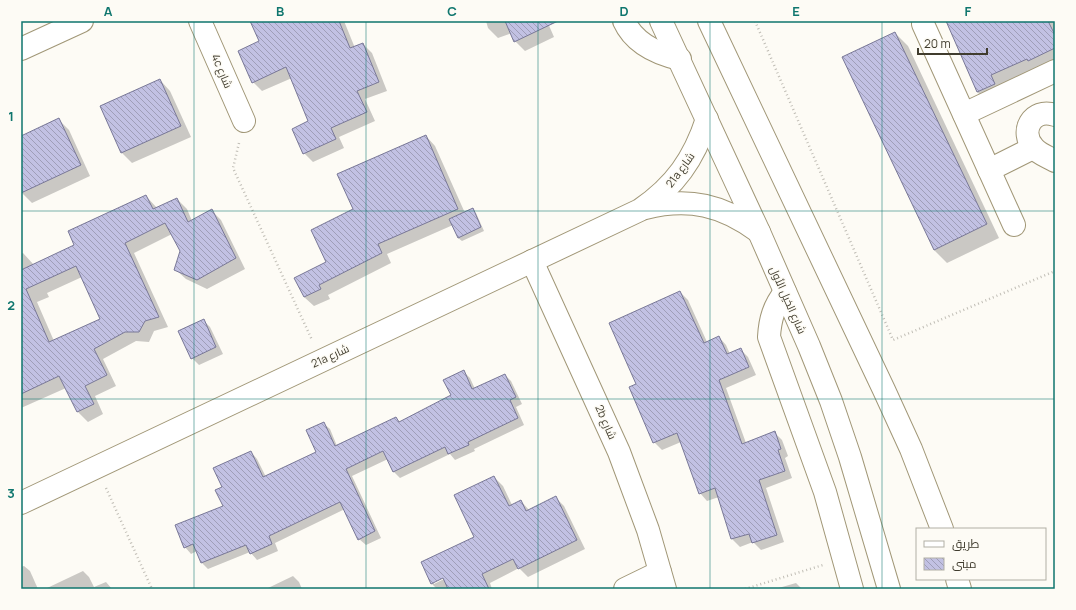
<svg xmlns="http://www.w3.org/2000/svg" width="1076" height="610" font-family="Manrope,Cairo,sans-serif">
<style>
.shadow{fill:#0003;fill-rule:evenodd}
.building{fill:url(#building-back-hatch);stroke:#797897;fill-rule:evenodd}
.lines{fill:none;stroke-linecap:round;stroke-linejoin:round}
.minor-casing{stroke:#a19777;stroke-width:24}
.major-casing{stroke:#a19777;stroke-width:24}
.path{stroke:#c1beb6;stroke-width:2.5;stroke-dasharray:1 3;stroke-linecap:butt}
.minor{stroke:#fff;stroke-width:22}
.major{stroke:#fff;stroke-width:22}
.grid{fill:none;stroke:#0f766e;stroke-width:1;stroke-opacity:0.55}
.labels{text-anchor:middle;stroke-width:3;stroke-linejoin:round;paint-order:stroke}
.street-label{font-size:11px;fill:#403c2e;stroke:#fdfbf5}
.neatline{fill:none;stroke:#0f766e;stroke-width:1.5}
.grid-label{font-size:13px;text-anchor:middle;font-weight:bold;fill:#0f766e}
</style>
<defs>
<pattern id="building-back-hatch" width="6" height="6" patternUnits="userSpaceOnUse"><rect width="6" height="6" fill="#c2c1e3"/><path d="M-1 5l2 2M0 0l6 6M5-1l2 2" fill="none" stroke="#9f9eb8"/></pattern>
</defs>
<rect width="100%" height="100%" fill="#fdfbf5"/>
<!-- shadow -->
<g class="shadow">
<polygon points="251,21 344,21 355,48 363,44 372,53 387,91 365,99 375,121 339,137 344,148 313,162 304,153 309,122 292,78 262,91 253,82 261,42"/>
<polygon points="486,21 547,21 554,37 525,51 515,41 512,33 498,38 488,28"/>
<polygon points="947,21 1053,21 1055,26 1055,63 988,102 977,92"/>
<polygon points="895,33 908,46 999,238 947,263 934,250"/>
<polygon points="160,80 170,91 191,137 132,163 122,153"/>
<polygon points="59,120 69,130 90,176 32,203 21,192 21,138"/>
<polygon points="426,136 435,146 465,213 472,210 476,213 484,231 462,241 458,238 453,225 387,254 391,263 328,295 330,299 314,306 304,297 328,263 354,209"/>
<path d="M146,196L157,208L177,199L187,209L192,221L211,210L221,220L245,269L207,289L186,279L175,269L181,251L172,234L134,253L168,327L154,331L149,342L136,341L103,359L116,386L95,396L103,414L88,422L78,412L66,388L21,408V254L23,253L34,265L75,246ZM82,277L101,319L54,341L37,302L49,297L47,293Z"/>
<polygon points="680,292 688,300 707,342 719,337 726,345 730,354 740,349 748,357 756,375 726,388 746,443 774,432 782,440 788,456 785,458 792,478 766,488 784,542 761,550 753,542 740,547 732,539 719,497 707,501 700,493 681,442 662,450 654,442 637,385"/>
<polygon points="203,320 210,327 223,354 199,365 192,358"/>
<polygon points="464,372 470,378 475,389 505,375 511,381 522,404 516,407 524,425 474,449 475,451 455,460 450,454 400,478 393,471 388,459 352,476 381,538 366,545 359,539 345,509 275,543 278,551 257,560 250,552 208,569 202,563 197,551 191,554 185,547 224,507 223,488 251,452 257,459 266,477 318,453 323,423 330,429 337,446 396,418 401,423 452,396"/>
<path d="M494,477L503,486L512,505L521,501L529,510L556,498L564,506L585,549L528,577L519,568L490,583L492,589H449V588L437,589L432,584L475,538ZM448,575V577L434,584V582Z"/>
<polygon points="24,566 30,571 38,589 21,589 21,567"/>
<polygon points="83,571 89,577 94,587 106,582 112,589 45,589"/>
<polygon points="293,576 299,582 302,589 266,589"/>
<polygon points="796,583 802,589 775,589"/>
</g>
<!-- building -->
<g class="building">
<polygon points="250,21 339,21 350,48 363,43 379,82 357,91 367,112 331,128 336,139 303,154 292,129 308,121 286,67 252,83 238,51 259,41"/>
<polygon points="505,21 558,21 514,42"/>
<polygon points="946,21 1048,21 1055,35 1055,48 1028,61 1027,59 991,75 995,84 977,92"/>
<polygon points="895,32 987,224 934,250 842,57"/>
<polygon points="160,79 181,126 121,153 100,106"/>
<polygon points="59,118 81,165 21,193 21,136"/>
<polygon points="426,135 458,209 378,244 382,253 319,285 321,289 304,297 294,278 326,262 311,230 353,209 337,174"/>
<path d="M146,195L153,209L177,198L188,222L212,209L236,258L197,280L174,270L180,251L165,223L125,243L159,317L145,321L139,332H125L94,349L107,375L85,386L94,404L77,412L59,376L21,394V270L74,245L68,231ZM76,266L100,319L49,342L26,289Z"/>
<polygon points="473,208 481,227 458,238 449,219"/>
<polygon points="680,291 704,343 719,336 727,354 741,348 749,367 719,380 742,444 775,431 781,449 778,450 785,471 759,480 777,535 752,543 749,534 731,539 715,488 699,494 677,433 653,443 629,387 636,384 609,323"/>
<polygon points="204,319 216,347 191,359 178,331"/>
<polygon points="464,370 472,389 505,374 516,397 510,400 518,418 468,442 469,445 448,454 445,447 393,472 383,451 346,469 375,531 358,540 340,502 269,536 272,544 250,554 246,545 201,563 193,544 184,548 175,525 223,506 215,490 222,487 213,468 251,451 263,477 316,452 306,430 324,422 335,446 396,417 399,422 451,395 443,380"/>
<polygon points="494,476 509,506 521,500 526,511 556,496 577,540 518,569 513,559 482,574 489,589 448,589 443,578 431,584 421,562 474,537 454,495"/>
</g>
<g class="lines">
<!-- minor casing -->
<g class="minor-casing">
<g id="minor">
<polyline points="200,21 244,121"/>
<path d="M624,21C634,43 658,54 680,59"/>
<polyline points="923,24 1014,225"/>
<polyline points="21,49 82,21"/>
<polyline points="964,114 1055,71"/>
<path d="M1055,115C1032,107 1019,132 1034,148C1039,154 1048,157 1055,161"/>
<polyline points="989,170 1033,148"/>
<path d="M645,208C689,197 723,205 759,232"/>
<polyline points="532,261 619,452 648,530 665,589"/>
<path d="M785,292C774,306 770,319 769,337L825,492L852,589"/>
<path d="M21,503L640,210C675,186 694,159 707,119"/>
<polyline points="625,589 660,572"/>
</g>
</g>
<!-- major casing -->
<g class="major-casing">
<g id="major">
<polyline points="661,21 759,232 809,346 831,401 850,457 889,589"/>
<polyline points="709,21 884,390 911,449 942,529"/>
<polyline points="957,579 960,589"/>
</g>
</g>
<!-- path -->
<g class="path">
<polyline points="755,21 893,340 1055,271"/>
<polyline points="239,143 233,168 312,340"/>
<polyline points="106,488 152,589"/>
<polyline points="745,589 823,565"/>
</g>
<!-- minor -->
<use href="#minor" class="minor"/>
<!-- major -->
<use href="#major" class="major"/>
</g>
<!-- grid -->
<path class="grid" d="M194,21V589M366,21V589M538,21V589M710,21V589M882,21V589M21,211H1055M21,399H1055"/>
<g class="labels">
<!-- street labels -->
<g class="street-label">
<text transform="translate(222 71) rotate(67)" y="4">4c شارع</text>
<text transform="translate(680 170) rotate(-54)" y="4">21a شارع</text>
<text transform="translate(788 300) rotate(66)" y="4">شارع الخيل الأول</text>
<text transform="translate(330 356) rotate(-25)" y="4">21a شارع</text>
<text transform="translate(606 422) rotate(66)" y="4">2b شارع</text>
</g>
</g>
<!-- border -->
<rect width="1076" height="610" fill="none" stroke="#fdfbf5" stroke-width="44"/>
<!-- legend -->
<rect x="916" y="528" width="130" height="52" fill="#fdfbf5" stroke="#b1afa5"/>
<rect x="924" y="541" width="20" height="6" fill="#ffffff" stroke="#b1afa5"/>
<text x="952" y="548" font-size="12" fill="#403c2e">طريق</text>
<rect x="924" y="558" width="20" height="12" fill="url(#building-back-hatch)" stroke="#b1afa5"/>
<text x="952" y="568" font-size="12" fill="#403c2e">مبنى</text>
<!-- scale -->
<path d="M918 48v6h69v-6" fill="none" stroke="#403c2e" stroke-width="2"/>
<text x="924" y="48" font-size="12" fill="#403c2e" stroke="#fdfbf5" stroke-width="3" paint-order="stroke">20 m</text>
<rect x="22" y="22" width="1032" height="566" class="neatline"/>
<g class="grid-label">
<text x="108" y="16">A</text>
<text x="280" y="16">B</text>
<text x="452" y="16">C</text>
<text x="624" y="16">D</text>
<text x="796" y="16">E</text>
<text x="968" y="16">F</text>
<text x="11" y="121">1</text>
<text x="11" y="310">2</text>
<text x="11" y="498">3</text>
</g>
</svg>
